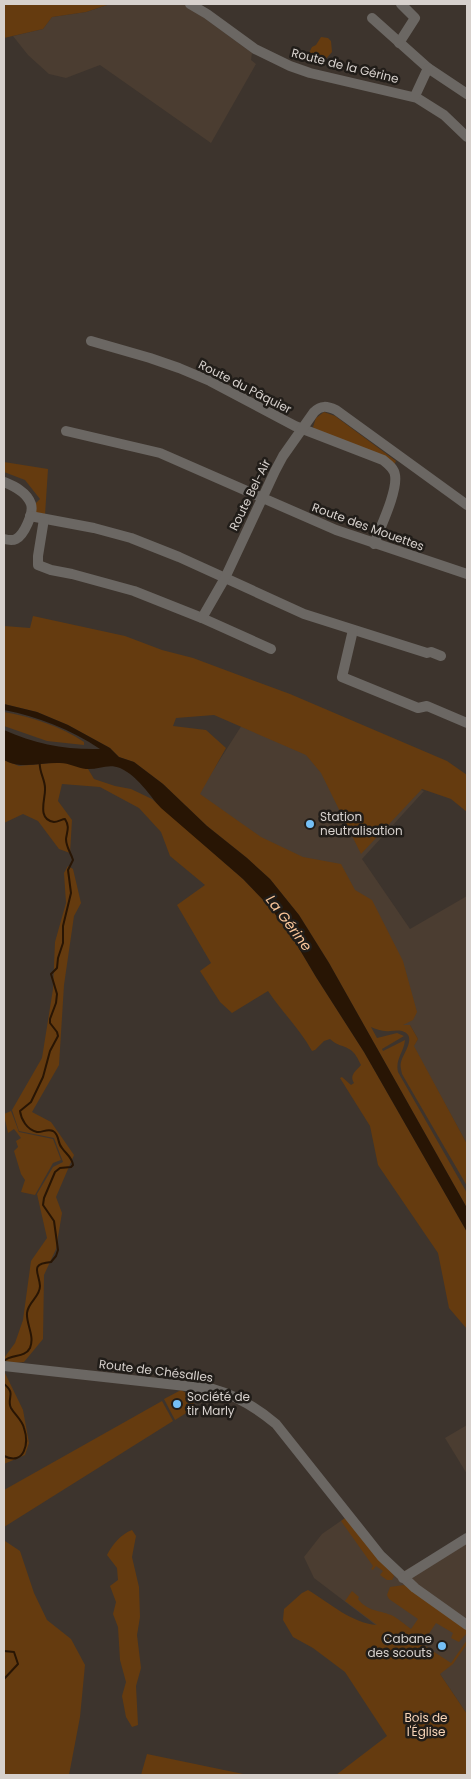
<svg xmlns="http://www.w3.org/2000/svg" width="471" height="1779" font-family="Poppins,sans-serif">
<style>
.built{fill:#4b3d31}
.green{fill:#653b0f}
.water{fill:#281504}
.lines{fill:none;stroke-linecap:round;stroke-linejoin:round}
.stream{stroke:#281504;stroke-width:2}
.minor{stroke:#6b6763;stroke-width:10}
.poi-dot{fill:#75c0f6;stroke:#211d19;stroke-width:2}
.labels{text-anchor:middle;stroke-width:5;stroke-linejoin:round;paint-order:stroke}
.street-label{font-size:12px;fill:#d7d1cd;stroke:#211d19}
.poi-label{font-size:12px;fill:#d7d1cd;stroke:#211d19;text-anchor:start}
.park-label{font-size:12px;fill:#f9d6b9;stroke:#211d19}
.water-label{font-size:14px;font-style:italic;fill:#fac69a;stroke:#211d19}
</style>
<rect width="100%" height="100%" fill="#3d342d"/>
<!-- built -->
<g class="built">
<polygon points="110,4 185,4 252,53 251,60 256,64 211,143 100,65 66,78 49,74 28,55 13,36 43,29 52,17 86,12"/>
<polygon points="242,725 353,764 424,791 362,859 410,929 467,896 467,1144 413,1046 418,1039 410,1025 404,1026 352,937 198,794"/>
<polygon points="467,1425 467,1474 445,1438"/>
<polygon points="348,1516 394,1569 404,1571 467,1534 467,1714 440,1674 314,1578 304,1557 322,1534"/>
</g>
<!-- green -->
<g class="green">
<polygon points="4,4 110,4 86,12 52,17 43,29 4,38"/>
<polygon points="321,37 328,38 331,41 332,52 324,61 318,64 311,60 308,55 312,47 316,45"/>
<polygon points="324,412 335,416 396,461 394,465 315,430 313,427 316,418"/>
<polygon points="4,462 48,469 45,515 36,513 36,503 40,499 25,480 4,472"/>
<path d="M33,616L125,636L162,650L193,658L290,694L447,761L467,775V812L451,799L422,789L361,854L321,773L306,755L214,715L176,718L173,726L206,730L226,748L200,794L261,837L303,857L341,864L355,890L372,900L403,961L417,1012L413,1020L403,1025H410L418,1039L414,1046L467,1144V1186L402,1074C401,1069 400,1066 401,1062C403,1053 418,1036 402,1031C397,1030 394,1031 390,1031C383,1032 376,1029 371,1027L377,1038L397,1033L404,1036L382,1049L383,1051L405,1040C404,1052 395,1059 398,1072L467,1193V1208L329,963L299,915L270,879L247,858L207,826L163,784L134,762L119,757L110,748L68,725L37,712L4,704V626L30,628Z"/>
<path d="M4,712C32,717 60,726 84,742V745L47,741L4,726Z"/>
<path d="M4,760L19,766L62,762L88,769L94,779L115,786L131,789L152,799L243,879L270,907L294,940L316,977L364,1052L467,1232V1329L449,1308L438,1253L378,1165L370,1126L340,1078L342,1077L351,1085L354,1083C349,1075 356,1071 361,1065C358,1059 355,1052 349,1049C341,1044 339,1047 330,1039L324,1041L315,1050L312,1051C300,1029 282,1012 268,991L232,1013L220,1002L200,971L211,963L177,905L205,885L170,856L161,832L139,808L100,787L62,784L58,801L72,820L70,853L59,849L38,821L23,814L4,823Z"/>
<polygon points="68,866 73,869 81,903 74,916 64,985 59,1065 32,1112 51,1122 74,1155 56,1197 62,1213 56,1249 44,1275 43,1339 24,1362 14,1363 4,1361 4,1358 15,1343 23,1320 31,1261 47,1238 37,1194 53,1167 63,1162 54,1138 19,1131 12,1110 42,1058 53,989 55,942 66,903 64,873"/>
<polygon points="11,1111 19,1132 53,1139 61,1160 53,1163 35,1195 21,1192 25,1180 21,1174 14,1151 18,1147 16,1141 21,1138 14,1129 8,1133 4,1115 4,1114"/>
<polygon points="4,1371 23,1410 29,1443 25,1455 4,1464"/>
<polygon points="181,1390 188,1394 196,1407 175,1420 164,1399"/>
<polygon points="162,1401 173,1421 4,1527 4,1490"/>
<polygon points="345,1518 392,1573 394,1576 392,1580 387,1580 380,1575 383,1571 376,1566 373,1570 371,1569 373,1566 341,1521"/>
<path d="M132,1530L136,1536L132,1557L139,1587L140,1617L137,1635L141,1668L136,1686L138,1725L132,1727L126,1717L122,1696L126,1682L120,1660L118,1627L113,1614L116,1602L110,1586L118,1580L117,1568L107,1555C112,1545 121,1534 132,1530Z"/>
<polygon points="5,1541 20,1551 34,1593 47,1620 71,1639 85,1665 80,1717 69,1775 4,1775"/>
<path d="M404,1585L466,1628L467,1633L459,1642L451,1638L453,1633L436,1623L422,1644L451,1663L467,1640V1644L453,1664L440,1674L467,1714V1775H336L387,1736L345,1672L313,1648L293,1637L283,1620L284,1609L302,1593L308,1590C330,1603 351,1623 377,1625L345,1601L352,1591L359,1597L358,1599C367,1611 378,1610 391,1615C398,1618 405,1625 411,1629L418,1619L389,1599L387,1595L390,1587Z"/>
<polygon points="147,1754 248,1775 141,1775"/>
</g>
<!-- water -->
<path class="water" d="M4,704L37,712L68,725L110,748L119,757L134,762L163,784L207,826L247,858L270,879L299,915L329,963L467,1208V1232L364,1052L316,977L294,940L270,907L243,879L161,808C148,794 139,777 120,768C108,763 98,770 86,769C78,768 69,763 60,763C41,762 21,770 4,760V730C35,744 66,750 100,749C70,729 39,717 4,710Z"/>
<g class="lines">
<!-- stream -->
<g class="stream">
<path d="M4,1361C11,1354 25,1358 30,1348C35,1336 26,1324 27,1313C28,1302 40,1297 40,1286C39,1272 29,1264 51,1262L56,1256L58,1250L54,1221L43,1205L44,1198L55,1172L60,1168L71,1167L73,1165C72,1157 66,1154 62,1148C57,1143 60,1135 53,1131C47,1128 42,1133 37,1132C27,1130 21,1119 20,1111L31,1102L43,1077L50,1051L58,1036L57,1032L50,1023V1019L56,1003L57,994L51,974L57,968L58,958L63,943V926L71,893L68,870L73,860C71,853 66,847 66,839C67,831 70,827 65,819C62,819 58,822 54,822C36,819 46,798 45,788C45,779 38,770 40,761"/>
<path d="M4,1384C17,1394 6,1398 11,1408C15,1415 22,1420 24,1428C29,1443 25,1466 4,1456"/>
<polyline points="4,1651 14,1652 18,1664 4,1679"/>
</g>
<!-- minor -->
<g class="minor">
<polyline points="190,4 207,14 255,49 290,66 310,73 417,98 444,115 467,137"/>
<polyline points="372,18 428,68 467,94"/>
<polyline points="399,43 415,18 401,4"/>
<polyline points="415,96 428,68"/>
<path d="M91,341L150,358L179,368L210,381L295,426L383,460C388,464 394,468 395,475C398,491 380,528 374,544"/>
<polyline points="66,431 160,453 336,530 467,574"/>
<path d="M4,482C14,486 27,492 31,504C34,513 24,535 16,539C12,541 8,540 4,539"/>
<polyline points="30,516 94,528 131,538 179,557 304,614 427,653 431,652 441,656"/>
<polyline points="44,519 38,556 38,565 51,570 72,574 134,591 202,618 271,649"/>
<path d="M202,618L225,578L275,471L283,456L314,412C321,405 327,406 336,410L467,505"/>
<polyline points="353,630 342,677 418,708 427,706 467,723"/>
<path d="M4,1366L213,1389C238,1396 257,1408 276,1424L381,1556L415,1588L467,1625"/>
<polyline points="403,1578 467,1538"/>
</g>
</g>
<!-- markers -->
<g class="poi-dot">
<circle cx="310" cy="824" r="5"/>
<circle cx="177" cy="1404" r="5"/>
<circle cx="442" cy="1646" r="5"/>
</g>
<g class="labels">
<!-- street labels -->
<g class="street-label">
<text transform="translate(345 66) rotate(14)" y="4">Route de la Gérine</text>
<text transform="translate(245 387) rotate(27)" y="4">Route du Pâquier</text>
<text transform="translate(250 495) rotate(-64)" y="4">Route Bel-Air</text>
<text transform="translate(368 527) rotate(20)" y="4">Route des Mouettes</text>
<text transform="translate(156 1371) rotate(7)" y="4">Route de Chésalles</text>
</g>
<!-- poi labels -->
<g class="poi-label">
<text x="320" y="821">Station<tspan x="320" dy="14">neutralisation</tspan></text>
<text x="187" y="1401">Société de<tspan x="187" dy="14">tir Marly</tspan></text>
<text x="432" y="1643" text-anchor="end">Cabane<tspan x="432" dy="14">des scouts</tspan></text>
</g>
<!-- park labels -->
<g class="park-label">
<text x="426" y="1722">Bois de<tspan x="426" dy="14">l'Église</tspan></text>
</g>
<!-- water labels -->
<g class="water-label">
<text transform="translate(289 923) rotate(53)" y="5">La Gérine</text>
</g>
</g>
<!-- border -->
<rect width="471" height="1779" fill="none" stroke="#d7d1cd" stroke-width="10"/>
</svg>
